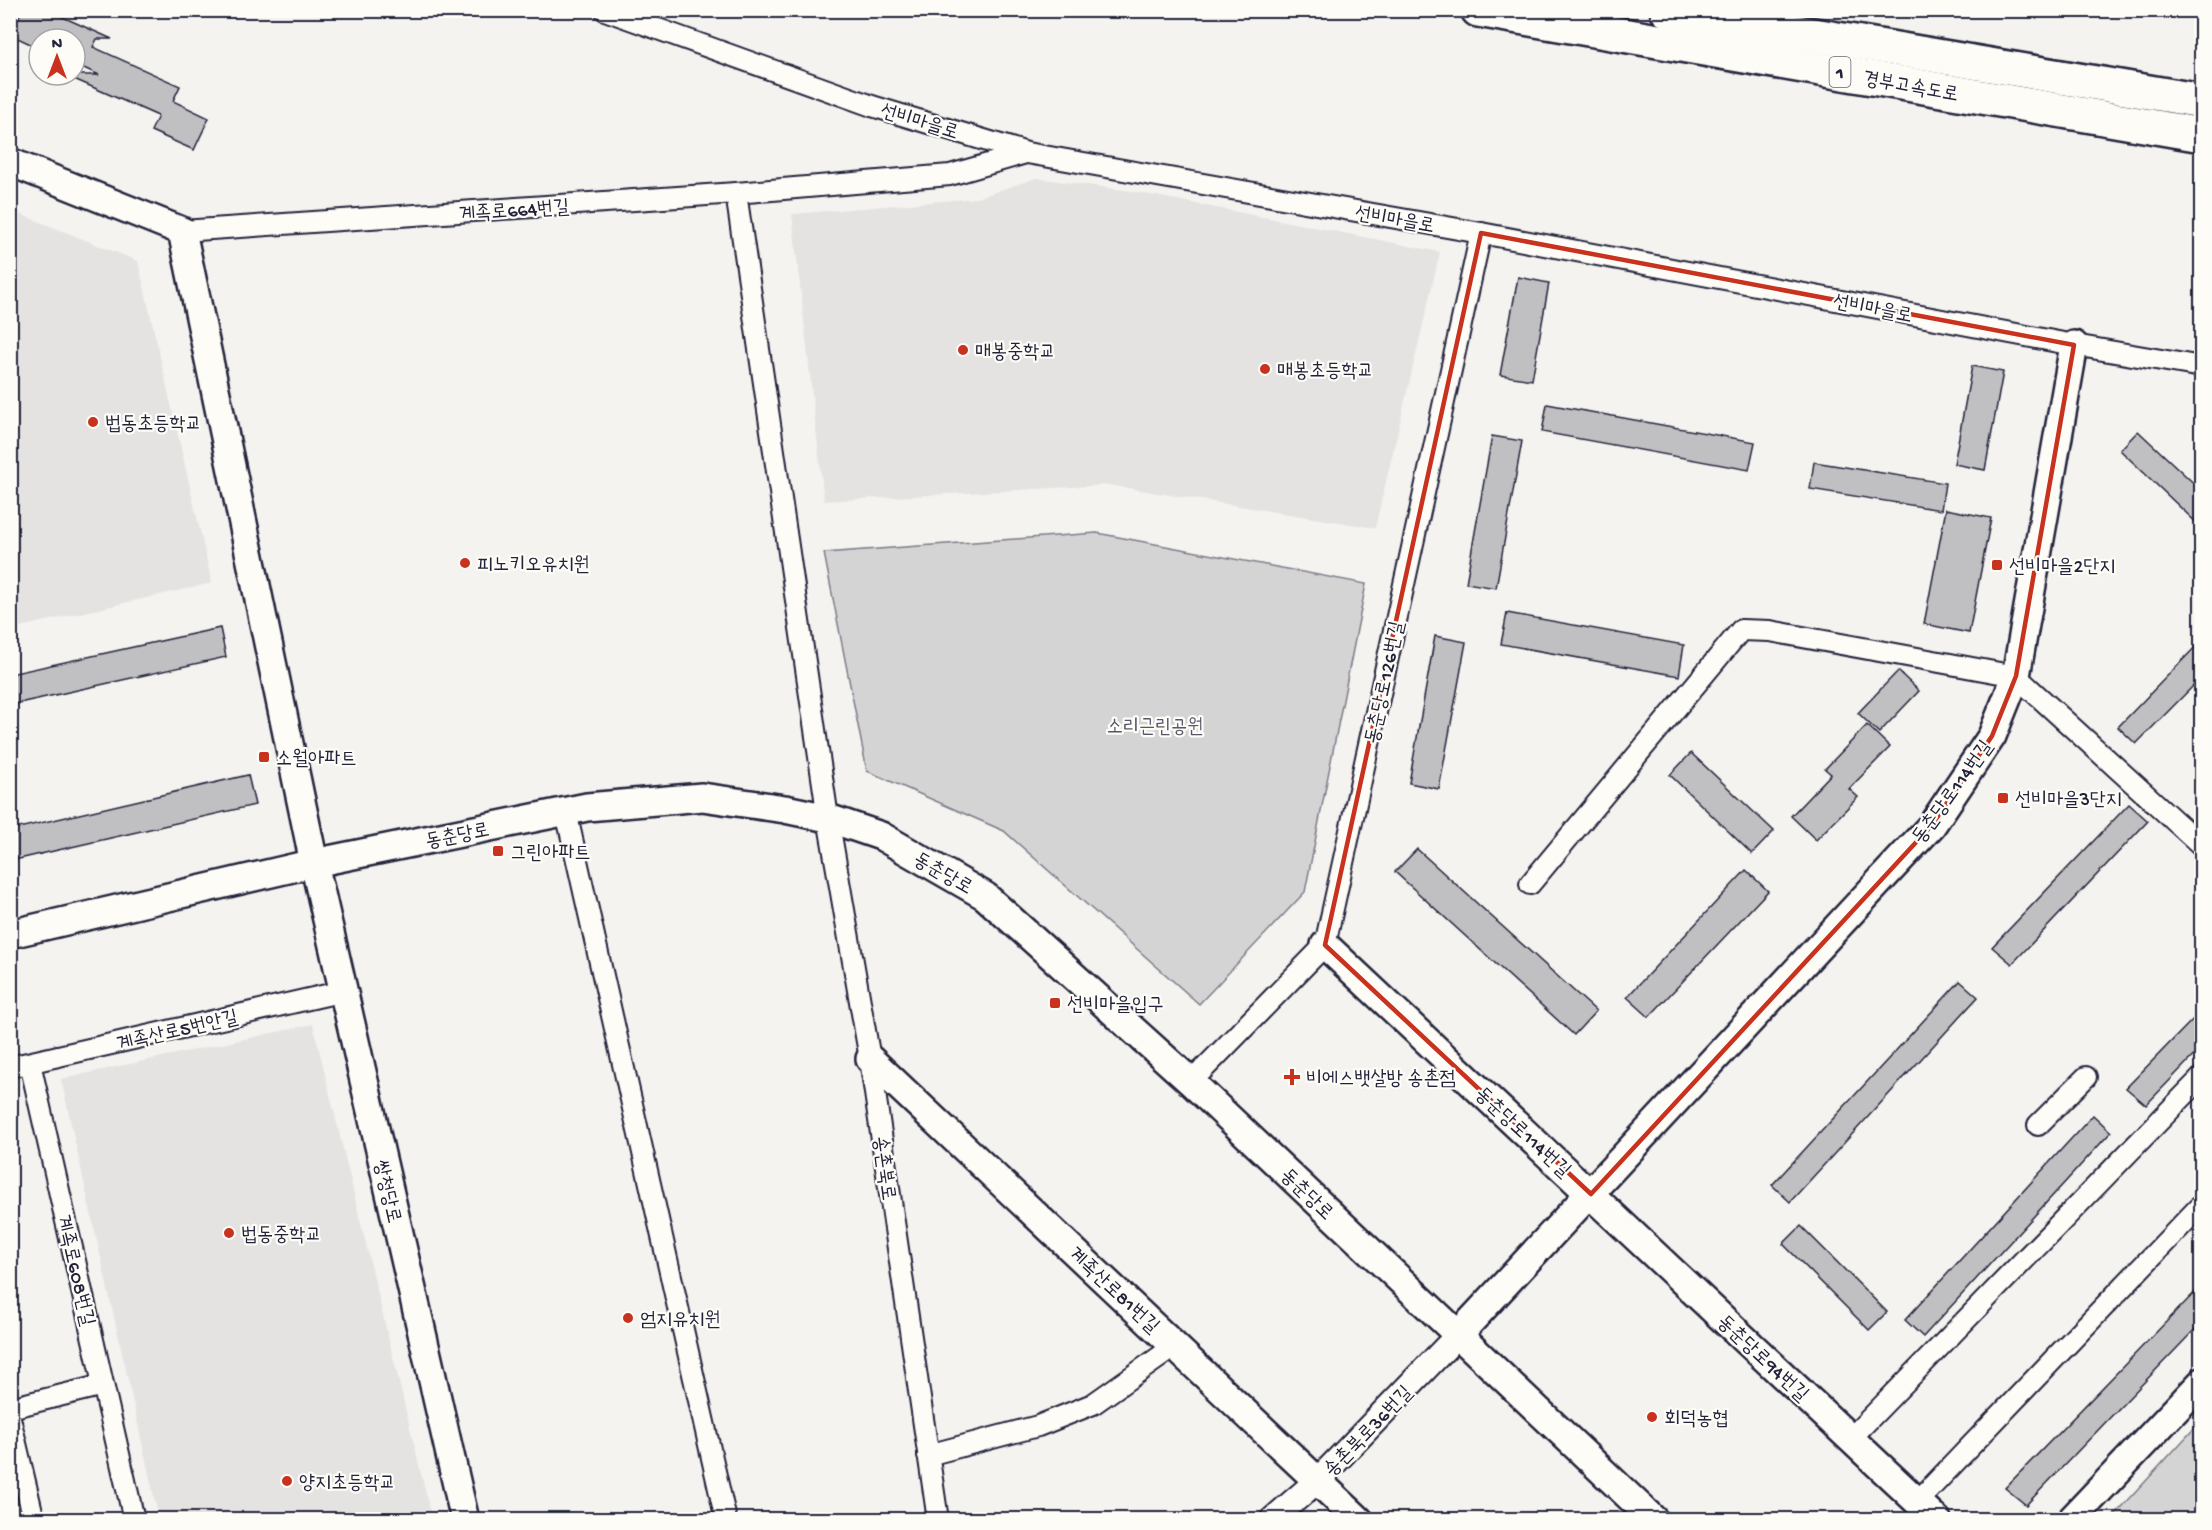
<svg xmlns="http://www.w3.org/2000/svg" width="2212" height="1530" font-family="'Gochi Hand','Poor Story',sans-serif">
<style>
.built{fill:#e4e3e2}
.green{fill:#d5d4d5;stroke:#7c7b88;stroke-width:1.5}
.building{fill:#c0bfc2;stroke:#22223b;stroke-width:1.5}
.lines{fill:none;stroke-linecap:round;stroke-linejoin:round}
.minor-casing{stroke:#22223b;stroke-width:24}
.tertiary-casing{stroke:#22223b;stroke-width:28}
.secondary-casing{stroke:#22223b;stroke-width:32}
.motorway-casing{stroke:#22223b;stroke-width:38}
.minor{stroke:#fdfcf7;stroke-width:20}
.tertiary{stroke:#fdfcf7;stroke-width:24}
.secondary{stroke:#fdfcf7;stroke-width:27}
.motorway{stroke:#fdfcf7;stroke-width:33}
.marked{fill:none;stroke:#c8321e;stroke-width:4.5;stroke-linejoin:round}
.poi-dot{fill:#c8321e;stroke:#fdfcf7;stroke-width:2}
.labels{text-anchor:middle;stroke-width:4.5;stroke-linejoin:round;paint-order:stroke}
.shield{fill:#fdfcf7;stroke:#646373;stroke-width:1.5}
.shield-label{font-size:18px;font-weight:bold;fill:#22223b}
.street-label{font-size:20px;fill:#22223b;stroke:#fdfcf7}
.poi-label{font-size:20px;fill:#22223b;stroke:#fdfcf7;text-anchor:start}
.park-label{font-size:20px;fill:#585769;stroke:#fdfcf7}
</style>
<rect width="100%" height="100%" fill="#f4f3ef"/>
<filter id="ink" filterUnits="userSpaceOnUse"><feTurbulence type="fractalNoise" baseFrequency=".0167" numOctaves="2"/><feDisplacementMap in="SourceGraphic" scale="12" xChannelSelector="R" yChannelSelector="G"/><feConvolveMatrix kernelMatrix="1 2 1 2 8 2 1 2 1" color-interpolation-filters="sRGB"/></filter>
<g filter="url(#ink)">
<!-- built -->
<g class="built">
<polygon points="1036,178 1131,191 1440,252 1375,528 1108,485 824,501 792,214 977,198"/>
<polygon points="10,210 138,261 212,583 11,629"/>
<polygon points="313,1024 432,1519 159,1519 61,1079"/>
</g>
<!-- green -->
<g class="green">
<polygon points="1097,533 1366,584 1305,892 1199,1004 1004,831 867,771 824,553"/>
<polygon points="2201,1421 2201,1519 2111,1519"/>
</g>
<!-- building -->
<g class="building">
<polygon points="22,10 47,10 112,39 97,39 93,47 180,86 173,101 209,118 194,150 151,131 158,116 65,75 99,75 75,64 75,39 39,39 39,48 11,35"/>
<polygon points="1518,277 1549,283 1532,380 1500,375"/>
<polygon points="1972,366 2003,372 1985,470 1954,464"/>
<polygon points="1547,404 1755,442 1749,470 1542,432"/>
<polygon points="2138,431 2202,491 2202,528 2120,450"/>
<polygon points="1492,436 1522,441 1496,588 1466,583"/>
<polygon points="1814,462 1945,483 1941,510 1810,489"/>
<polygon points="1946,509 1991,518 1969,633 1924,624"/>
<polygon points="1507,613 1684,645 1679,676 1501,644"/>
<polygon points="220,628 226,657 10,705 10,674"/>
<polygon points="1435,636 1466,642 1439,789 1409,783"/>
<polygon points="2202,640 2202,677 2136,744 2118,727"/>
<polygon points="1898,671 1919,691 1879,733 1858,713"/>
<polygon points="1867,725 1890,747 1849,789 1858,797 1816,840 1791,816 1831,774 1825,769"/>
<polygon points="1691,753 1774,831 1752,854 1670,775"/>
<polygon points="248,775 255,805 10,861 10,830"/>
<polygon points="2129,804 2148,821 2012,964 1992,947"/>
<polygon points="1417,849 1596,1011 1574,1035 1395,872"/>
<polygon points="1746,870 1768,891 1649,1017 1627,997"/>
<polygon points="1960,981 1978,997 1790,1202 1772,1185"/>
<polygon points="2202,1010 2202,1047 2146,1105 2126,1088"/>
<polygon points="2093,1115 2111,1132 1923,1337 1905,1320"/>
<polygon points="1801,1226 1887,1312 1869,1330 1783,1244"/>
<polygon points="2202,1285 2202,1322 2026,1505 2005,1488"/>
</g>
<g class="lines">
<!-- minor casing -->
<g class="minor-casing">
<g id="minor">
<polyline points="605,10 872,106 1027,153 1481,233 2074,345 2202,367"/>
<polyline points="736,193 828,818 870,1059 938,1520"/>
<polyline points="182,231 736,193 950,175 1026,153"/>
<polyline points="566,812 726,1520"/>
<polyline points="1530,884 1741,630 1770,631 2016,676 2202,846"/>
<polyline points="30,1063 134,1520"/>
<polyline points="10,1067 344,991"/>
<polyline points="1191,1082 1325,945 1481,233"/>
<polyline points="2038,1125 2086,1077"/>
<polyline points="10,1408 103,1385"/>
<polyline points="10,1418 34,1520"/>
<polyline points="1851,1438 2202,1077"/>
<polyline points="928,1455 1038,1426 1093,1404 1175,1346"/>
<polyline points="1918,1501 2202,1204"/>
</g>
</g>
<!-- tertiary casing -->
<g class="tertiary-casing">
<polyline id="tertiary" points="1272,1520 1318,1480 1457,1336"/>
</g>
<!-- secondary casing -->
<g class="secondary-casing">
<g id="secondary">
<polyline points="10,162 182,231 314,863 465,1520"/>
<polyline points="10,934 314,863 587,807 702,797 785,809 828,818 881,836 985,896 1191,1082 1654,1520"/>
<polyline points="1325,945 1937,1520"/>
<polyline points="870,1059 1359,1520"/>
<polyline points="1457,1336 1932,825 1992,736 2016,676 2074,345"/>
<polyline points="2071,1520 2202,1382"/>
</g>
</g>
<!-- motorway casing -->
<g class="motorway-casing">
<g id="motorway">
<polyline points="1478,10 2202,135"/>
<polyline points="1667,10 2202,101"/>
</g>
</g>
<!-- minor -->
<use href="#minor" class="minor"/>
<!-- tertiary -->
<use href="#tertiary" class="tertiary"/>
<!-- secondary -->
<use href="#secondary" class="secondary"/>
<!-- motorway -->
<use href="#motorway" class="motorway"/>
</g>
</g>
<!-- marked area -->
<path class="marked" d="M1481,233L2074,345L2016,676L1992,736L1932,825L1591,1194L1325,945Z"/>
<!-- markers -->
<g class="poi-dot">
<circle cx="963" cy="350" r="6"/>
<circle cx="1265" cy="369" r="6"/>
<circle cx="93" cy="422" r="6"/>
<circle cx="465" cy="563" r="6"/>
<rect x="1991" y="559" width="12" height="12" rx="3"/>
<rect x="258" y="751" width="12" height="12" rx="3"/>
<rect x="1997" y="792" width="12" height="12" rx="3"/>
<rect x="492" y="845" width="12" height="12" rx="3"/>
<rect x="1049" y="997" width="12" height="12" rx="3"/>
<path d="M1289 1068h6v6h6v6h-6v6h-6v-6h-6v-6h6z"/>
<circle cx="229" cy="1233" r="6"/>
<circle cx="628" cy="1318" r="6"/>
<circle cx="1652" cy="1417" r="6"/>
<circle cx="287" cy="1481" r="6"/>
</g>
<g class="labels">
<!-- shield labels -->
<rect class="shield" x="1829.5" y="57" width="21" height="30" rx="4.5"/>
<g class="shield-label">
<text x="1840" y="78">1</text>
</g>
<!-- street labels -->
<g class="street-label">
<text transform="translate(1911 85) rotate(10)" y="7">경부고속도로</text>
<text transform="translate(920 120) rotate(17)" y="7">선비마을로</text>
<text transform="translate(514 209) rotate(-4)" y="7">계족로664번길</text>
<text transform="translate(1395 218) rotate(10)" y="7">선비마을로</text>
<text transform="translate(1873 307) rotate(11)" y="7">선비마을로</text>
<text transform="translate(1383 682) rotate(-78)" y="7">동춘당로126번길</text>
<text transform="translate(1951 791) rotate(-54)" y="7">동춘당로114번길</text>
<text transform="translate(457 834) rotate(-11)" y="7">동춘당로</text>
<text transform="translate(944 872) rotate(30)" y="7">동춘당로</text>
<text transform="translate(177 1029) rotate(-13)" y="7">계족산로5번안길</text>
<text transform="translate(1524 1131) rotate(43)" y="7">동춘당로114번길</text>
<text transform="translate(886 1168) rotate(82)" y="7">송촌북로</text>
<text transform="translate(389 1191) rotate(77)" y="7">쌍청당로</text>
<text transform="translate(1308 1193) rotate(44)" y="7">동춘당로</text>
<text transform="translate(77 1270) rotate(77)" y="7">계족로608번길</text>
<text transform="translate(1115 1289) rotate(43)" y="7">계족산로81번길</text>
<text transform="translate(1764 1357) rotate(43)" y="7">동춘당로94번길</text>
<text transform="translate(1367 1430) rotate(-46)" y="7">송촌북로36번길</text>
</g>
<!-- poi labels -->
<g class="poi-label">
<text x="975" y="357">매봉중학교</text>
<text x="1277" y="376">매봉초등학교</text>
<text x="105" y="429">법동초등학교</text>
<text x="477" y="570">피노키오유치원</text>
<text x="2009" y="572">선비마을2단지</text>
<text x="276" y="764">소월아파트</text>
<text x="2015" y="805">선비마을3단지</text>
<text x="510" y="858">그린아파트</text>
<text x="1067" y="1010">선비마을입구</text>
<text x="1306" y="1084">비에스뱃살방 송촌점</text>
<text x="241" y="1240">법동중학교</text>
<text x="640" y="1325">엄지유치원</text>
<text x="1664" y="1424">회덕농협</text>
<text x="299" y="1488">양지초등학교</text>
</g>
<!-- park labels -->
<g class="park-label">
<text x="1155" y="732">소리근린공원</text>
</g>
</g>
<!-- margin -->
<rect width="2212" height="1530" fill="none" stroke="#fdfcf7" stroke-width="36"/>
<rect x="18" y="18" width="2176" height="1494" fill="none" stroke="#22223b" stroke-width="2" filter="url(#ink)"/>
<!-- north arrow -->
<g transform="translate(57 57)"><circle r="28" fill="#fdfcf7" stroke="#a5a5ac" stroke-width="1.5"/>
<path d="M0-4.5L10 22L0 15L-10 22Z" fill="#c8321e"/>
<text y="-9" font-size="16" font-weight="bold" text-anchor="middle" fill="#22223b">N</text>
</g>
</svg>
